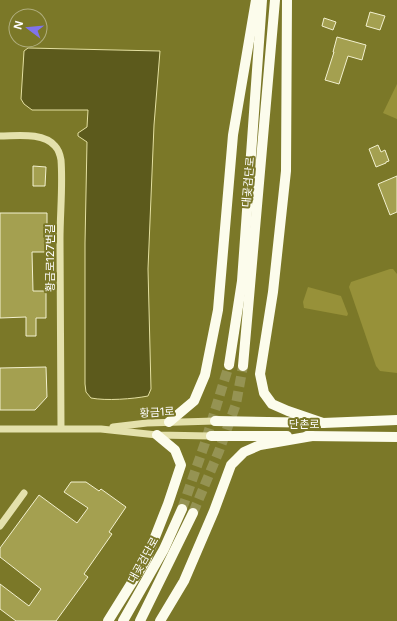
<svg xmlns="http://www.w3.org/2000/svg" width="397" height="621" font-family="Inter,'Noto Sans KR',sans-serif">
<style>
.green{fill:#979139}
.water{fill:#5c5a1c;stroke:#e4e0a1}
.building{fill:#a4a050;stroke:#f3f1cf}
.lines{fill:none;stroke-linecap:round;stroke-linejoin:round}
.major-tunnel{stroke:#959353;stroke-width:10;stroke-dasharray:10 5;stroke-linecap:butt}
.minor{stroke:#e4e1ac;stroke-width:7}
.major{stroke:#fcfcec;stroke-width:10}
.labels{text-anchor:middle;stroke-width:4;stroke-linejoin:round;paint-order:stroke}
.street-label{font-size:11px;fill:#fff;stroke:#7b7828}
</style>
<rect width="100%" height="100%" fill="#7b7828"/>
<!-- green -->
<g class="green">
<polygon points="397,84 397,119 383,113"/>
<polygon points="390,269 393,269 397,274 397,373 380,371 376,366 349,287 351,282"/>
<polygon points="308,287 341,296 348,314 347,316 304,308 303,302"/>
</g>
<!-- water -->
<path class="water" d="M28,48L160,51L154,125L148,269L151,389L148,396C133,399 106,401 91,398L86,392L85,384V243L87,142L78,136V133L87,127L88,110H32L24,104L21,99L24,51Z"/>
<!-- building -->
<g class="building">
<polygon points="370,12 385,16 380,30 366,26"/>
<polygon points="324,18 336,22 333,30 322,26"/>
<polygon points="337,37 366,45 362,60 348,56 339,84 325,80 334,52 333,52"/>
<polygon points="378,145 381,152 385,150 389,161 386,162 386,163 376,167 369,149"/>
<polygon points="33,166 46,167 45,186 33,186"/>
<polygon points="397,176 397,212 390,215 378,184"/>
<polygon points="0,213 47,213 47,252 32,252 33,291 46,291 46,318 36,318 36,336 26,336 26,317 0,318"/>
<polygon points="46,367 47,397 35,410 0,410 0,368"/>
<polygon points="71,482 86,482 99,491 101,489 126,507 109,532 112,534 84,574 88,577 56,621 16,621 0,609 0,584 29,606 41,589 0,557 0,548 39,495 77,523 88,508 64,492"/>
</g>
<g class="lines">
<!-- major-tunnel -->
<g class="major-tunnel">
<polyline points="182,509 205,443 229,365"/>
<polyline points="193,513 219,451 236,404 243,366"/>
</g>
<!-- minor -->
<g class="minor">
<path d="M0,136C17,136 43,132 55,146C59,150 60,154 61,160C63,186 60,213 60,239C60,302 61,365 61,428"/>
<polyline points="113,427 147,423 215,421"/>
<polyline points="0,429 101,429 157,435 211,436"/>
<polyline points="0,526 24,493"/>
</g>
<!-- major -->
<g class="major">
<polyline points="287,0 286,171 273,292 260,374 264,393 272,404 288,411 323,423"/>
<polyline points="229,365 242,281 262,0"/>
<polyline points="243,366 275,0"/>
<polyline points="215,421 323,423 397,420"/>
<polyline points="169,422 194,401 205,375 218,310 233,135 256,0"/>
<polyline points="211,436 287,436"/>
<polyline points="307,436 397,437"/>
<polyline points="108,621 146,560 168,504 181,465 175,450 157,435"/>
<polyline points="123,621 164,549 182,509"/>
<polyline points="140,621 193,513"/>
<polyline points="160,621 184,581 214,511 231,465 244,452 260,445 312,436"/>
</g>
</g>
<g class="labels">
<!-- street labels -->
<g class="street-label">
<text transform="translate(248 182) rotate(-85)" y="4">대곶검단로</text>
<text transform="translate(50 258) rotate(-90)" y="4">황금로127번길</text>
<text transform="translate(157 412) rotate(-3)" y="4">황금1로</text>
<text x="304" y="428">단촌로</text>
<text transform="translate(143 560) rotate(-61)" y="4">대곶검단로</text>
</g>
</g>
<!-- north arrow -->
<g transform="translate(28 28) rotate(286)"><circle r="19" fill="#7b7828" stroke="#b0ae7e"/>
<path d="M0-3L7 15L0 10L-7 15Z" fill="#8073eb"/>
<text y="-6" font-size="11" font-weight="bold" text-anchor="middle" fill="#ffffff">N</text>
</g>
</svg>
